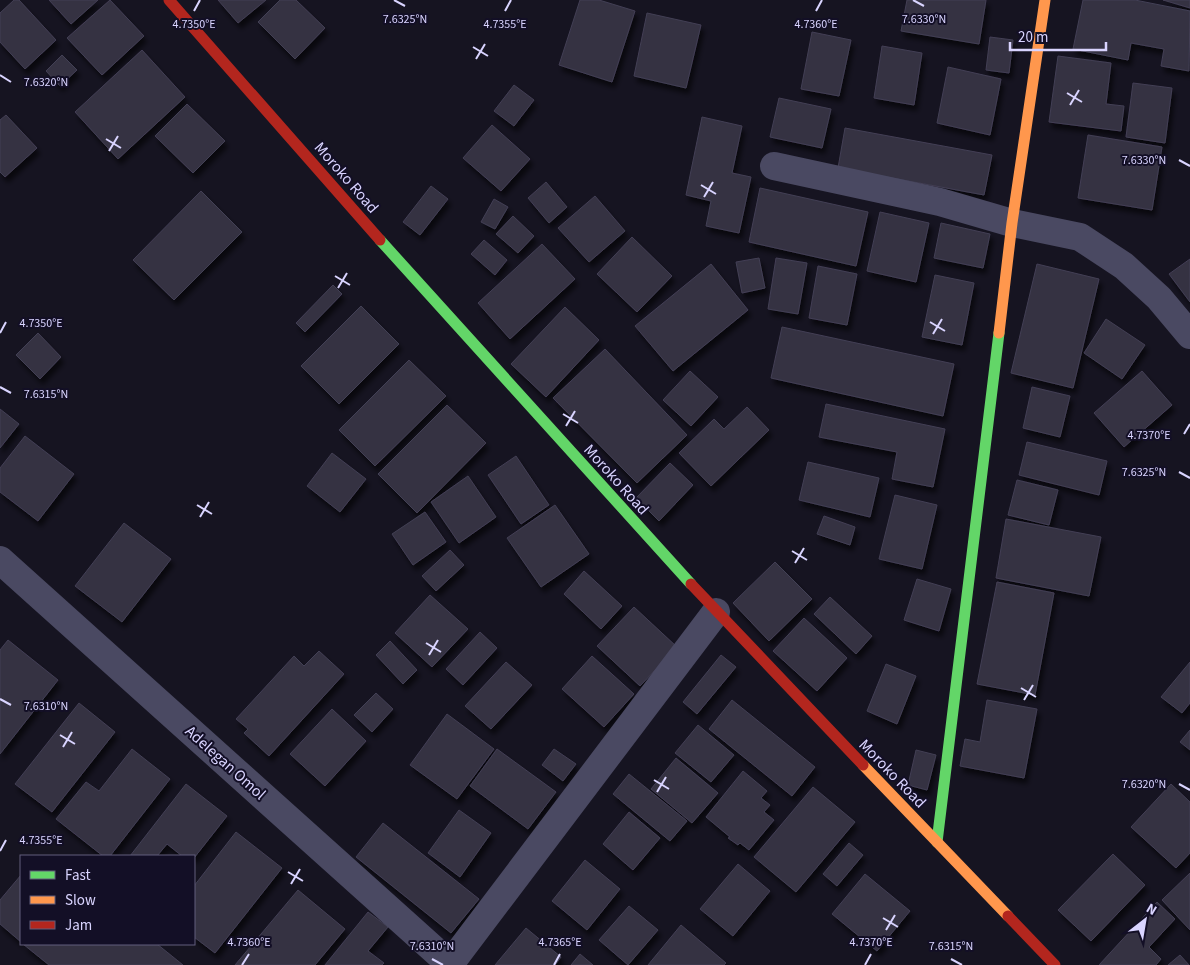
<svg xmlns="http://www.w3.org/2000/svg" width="1190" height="965" font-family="'Source Sans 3',sans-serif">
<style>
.building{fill:#343243;stroke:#433f54;filter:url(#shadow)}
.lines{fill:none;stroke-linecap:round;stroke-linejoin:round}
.street{stroke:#4a4962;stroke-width:28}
.fast{stroke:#63d668;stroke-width:11}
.slow{stroke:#ff974d;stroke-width:11}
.jam{stroke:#b3261e;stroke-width:11}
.ticks{fill:none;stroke:#d9d4ff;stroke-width:2}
.labels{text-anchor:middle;stroke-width:4;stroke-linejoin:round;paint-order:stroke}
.street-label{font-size:16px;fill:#d9d4ff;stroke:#130f26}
.ticks-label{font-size:12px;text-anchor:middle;fill:#d9d4ff;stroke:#130f26;stroke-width:4;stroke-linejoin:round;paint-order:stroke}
</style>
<defs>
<filter id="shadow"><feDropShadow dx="3" dy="5.5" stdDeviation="2.5" flood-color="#0009"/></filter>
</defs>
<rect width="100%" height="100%" fill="#161421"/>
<!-- building -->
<g class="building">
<polygon points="14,0 19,0 56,40 25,69 0,42 0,13"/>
<polygon points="49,0 98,0 71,24"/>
<polygon points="110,0 144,36 102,75 67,38"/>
<polygon points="218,0 266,0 238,23"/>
<polygon points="280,0 296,0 325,28 295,59 258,22"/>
<polygon points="580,0 599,0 635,11 612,82 559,65"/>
<polygon points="907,0 986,0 979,44 901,31"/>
<polygon points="1083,0 1135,0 1190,11 1189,71 1161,66 1164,49 1131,43 1128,60 1073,49"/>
<polygon points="1163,0 1190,0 1190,8"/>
<polygon points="647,13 701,25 686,88 634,76"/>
<polygon points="812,32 851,40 839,96 801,89"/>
<polygon points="990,37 1013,40 1009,73 986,70"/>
<polygon points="882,46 922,53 914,105 874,98"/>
<polygon points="142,50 185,97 118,159 75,112"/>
<polygon points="62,55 77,70 60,86 46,71"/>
<polygon points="1058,56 1111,63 1106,104 1124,106 1121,131 1049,122"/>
<polygon points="948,67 1001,79 990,135 937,123"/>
<polygon points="1133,83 1172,88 1165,143 1126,137"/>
<polygon points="514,85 534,100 514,126 494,111"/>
<polygon points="779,98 831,109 822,148 770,137"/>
<polygon points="187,104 225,141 193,173 155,136"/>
<polygon points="6,115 37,148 5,177 0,172 0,120"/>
<polygon points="702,117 742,126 732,173 751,177 739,233 706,226 711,201 686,195"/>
<polygon points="492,125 530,159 501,191 463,158"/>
<polygon points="845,128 992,155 984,195 838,168"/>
<polygon points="1088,135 1162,147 1152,210 1078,198"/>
<polygon points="546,182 567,207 549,223 528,198"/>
<polygon points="431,186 448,199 420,235 403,222"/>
<polygon points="760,188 868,212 856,266 749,242"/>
<polygon points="201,191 242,232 174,300 133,260"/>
<polygon points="595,196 625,231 589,262 558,228"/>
<polygon points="494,199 508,207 495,229 481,222"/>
<polygon points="880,212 929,223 916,282 867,271"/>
<polygon points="513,216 534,236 518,253 496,234"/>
<polygon points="941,223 990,234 983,268 934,258"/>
<polygon points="632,237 672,276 637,312 597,274"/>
<polygon points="484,240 507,260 495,275 471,254"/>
<polygon points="542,244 575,279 510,339 478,303"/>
<polygon points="759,258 765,288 742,293 736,262"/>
<polygon points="776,258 807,263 798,314 768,309"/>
<polygon points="1190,259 1190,302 1169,274"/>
<polygon points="711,264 748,310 673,371 635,326"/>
<polygon points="1037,264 1099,279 1073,388 1011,373"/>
<polygon points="818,266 857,274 847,325 809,318"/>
<polygon points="935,275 974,283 962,345 922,337"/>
<polygon points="333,285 342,294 305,332 296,323"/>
<polygon points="361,306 399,344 339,404 301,366"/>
<polygon points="565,307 599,340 546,397 511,364"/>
<polygon points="1106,319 1145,345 1122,379 1084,353"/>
<polygon points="782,327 954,364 943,416 771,378"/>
<polygon points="38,333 61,357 40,379 16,355"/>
<polygon points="605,349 687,435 637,483 553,398"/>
<polygon points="409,360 446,396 375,466 339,430"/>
<polygon points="690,371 718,397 691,426 663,400"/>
<polygon points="1142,371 1172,405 1124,447 1094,413"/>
<polygon points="1032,387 1070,396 1060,437 1023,428"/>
<polygon points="826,404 945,429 933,487 892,479 897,452 819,437"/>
<polygon points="447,405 486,443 417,513 378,474"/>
<polygon points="747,407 769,430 711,486 679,453 714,419 724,429"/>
<polygon points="0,409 19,424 0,448"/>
<polygon points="25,436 74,474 38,521 0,492 0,468"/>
<polygon points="1027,442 1107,461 1099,495 1019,475"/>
<polygon points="332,453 366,479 340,512 307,486"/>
<polygon points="516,456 549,505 521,524 488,475"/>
<polygon points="808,462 879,478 870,517 799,500"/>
<polygon points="670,463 693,485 659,521 636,498"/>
<polygon points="468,476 496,517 459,543 431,502"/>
<polygon points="1017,480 1058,490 1049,525 1008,515"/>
<polygon points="895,495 937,505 922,569 879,559"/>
<polygon points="555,505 589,554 541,587 507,538"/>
<polygon points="425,512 446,542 413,565 392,534"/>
<polygon points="824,516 855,527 850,545 817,534"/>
<polygon points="1006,519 1101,537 1089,596 996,578"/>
<polygon points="124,523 171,559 122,622 75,586"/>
<polygon points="450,550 464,565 436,591 422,576"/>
<polygon points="775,562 812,599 769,641 733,603"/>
<polygon points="584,571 622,606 601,629 564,594"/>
<polygon points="917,579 951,589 939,631 904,620"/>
<polygon points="997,582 1054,593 1035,695 977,684"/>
<polygon points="430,595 468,629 432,667 395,633"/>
<polygon points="830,597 872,636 856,654 814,614"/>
<polygon points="634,607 677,647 640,686 597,646"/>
<polygon points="804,618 847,658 817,691 773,651"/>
<polygon points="480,632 497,648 463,685 446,669"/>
<polygon points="8,640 58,680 0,754 0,650"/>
<polygon points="390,641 417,670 403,684 376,655"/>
<polygon points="319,651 344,674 269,756 244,733 248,729 236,719 294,656 304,666"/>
<polygon points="721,655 736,667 697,714 683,702"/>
<polygon points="592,656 634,694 604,727 562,689"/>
<polygon points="506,662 532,685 491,729 465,706"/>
<polygon points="1190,662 1190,703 1182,713 1161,697"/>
<polygon points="886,664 916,676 897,724 867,711"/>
<polygon points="376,693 393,709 372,732 354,715"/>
<polygon points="732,700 815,767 792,796 709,729"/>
<polygon points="987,700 1037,709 1024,778 960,766 965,739 980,742"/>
<polygon points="79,703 115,732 52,812 15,784"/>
<polygon points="332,709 366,741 325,786 290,754"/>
<polygon points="447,714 494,749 457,799 410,765"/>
<polygon points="698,725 734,755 711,782 675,753"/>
<polygon points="1190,730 1190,750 1180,742"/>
<polygon points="132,749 170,779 110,856 103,856 56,819 86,782 99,791"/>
<polygon points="497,749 556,792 528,829 470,786"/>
<polygon points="554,749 576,764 563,781 542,765"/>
<polygon points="916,750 936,755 927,790 908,785"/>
<polygon points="676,758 718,793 692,823 651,789"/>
<polygon points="743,771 767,791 761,798 770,805 764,812 774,820 749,850 740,843 738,845 728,838 730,837 706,817"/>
<polygon points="629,774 687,821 670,841 613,794"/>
<polygon points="186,784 227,816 194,858 194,856 182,856 167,844 157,856 130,856"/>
<polygon points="1171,784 1190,802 1190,853 1176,868 1131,827"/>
<polygon points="813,787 855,822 796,892 754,857"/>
<polygon points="459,810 491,833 460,877 428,853"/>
<polygon points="629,812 660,838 633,870 603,844"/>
<polygon points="383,823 479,899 451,933 356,857"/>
<polygon points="236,832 282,868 215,953 194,937 194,886"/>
<polygon points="849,843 863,855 837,886 823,874"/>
<polygon points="1113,854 1145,885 1091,941 1058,910"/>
<polygon points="585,860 620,889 587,930 552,901"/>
<polygon points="738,864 770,891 733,936 700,909"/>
<polygon points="1190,873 1190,930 1162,900"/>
<polygon points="865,874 910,911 877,951 832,914"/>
<polygon points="21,875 21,942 0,924 0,900"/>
<polygon points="298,890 345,929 315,965 235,965"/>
<polygon points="1157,902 1175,919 1149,947 1161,959 1156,965 1099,965"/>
<polygon points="629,906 658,930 628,965 599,940"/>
<polygon points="368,912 388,927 368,951 384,963 382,965 325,965"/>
<polygon points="681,925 726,963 724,965 648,965"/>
<polygon points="526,928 561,957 555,965 495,965"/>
<polygon points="23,944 157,944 183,965 49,965"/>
<polygon points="580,954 593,965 571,965"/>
<polygon points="1180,955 1189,965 1168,965"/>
</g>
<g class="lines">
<!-- street -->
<g class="street">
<polyline points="774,166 940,202 1012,223 1080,237 1124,266 1159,298 1190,335"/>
<polyline points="0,560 451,965"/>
<polyline points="450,964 716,612"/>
</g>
<!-- fast -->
<g class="fast">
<polyline points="380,240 691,584"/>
<polyline points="937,842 999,333"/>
</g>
<!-- slow -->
<g class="slow">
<polyline points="999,333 1012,223 1045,0"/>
<polyline points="863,765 1008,916"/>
</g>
<!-- jam -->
<g class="jam">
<polyline points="169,0 380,240"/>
<polyline points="691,584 863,765"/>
<polyline points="1008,916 1055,965"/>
</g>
</g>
<!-- ticks -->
<path class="ticks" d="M394,0L405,6M913,0L924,6M194,11L200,0M505,11L511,0M816,11L822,0M473,47L488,56M476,59L485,44M0,75L11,82M1067,93L1082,102M1070,105L1079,90M106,139L121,148M109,151L118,136M1179,160L1190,166M701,185L716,194M704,197L713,182M335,276L350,285M338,288L347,273M930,322L945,331M0,333L6,322M933,334L942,319M0,387L11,393M563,414L578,423M566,426L575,411M1184,434L1190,424M1179,472L1190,478M197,505L212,514M200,517L209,502M792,551L807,560M795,563L804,548M426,643L441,652M429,655L438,640M1021,688L1036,697M0,699L11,705M1024,700L1033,685M60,735L75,744M63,747L72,732M654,780L669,789M1179,784L1190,790M657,792L666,777M0,851L6,840M288,872L303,881M291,884L300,869M883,918L898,927M886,930L895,915M432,959L443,965M951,959L962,965M242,965L249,954M554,965L560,954M865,965L871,954"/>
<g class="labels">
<!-- street labels -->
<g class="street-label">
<text transform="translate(347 177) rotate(49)" y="6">Moroko Road</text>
<text transform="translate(617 479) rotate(48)" y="6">Moroko Road</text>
<text transform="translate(226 762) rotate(42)" y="6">Adelegan Omol</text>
<text transform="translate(893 773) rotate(46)" y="6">Moroko Road</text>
</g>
</g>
<g class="ticks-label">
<text x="405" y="23">7.6325°N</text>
<text x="924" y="23">7.6330°N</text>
<text x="194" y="28">4.7350°E</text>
<text x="505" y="28">4.7355°E</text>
<text x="816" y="28">4.7360°E</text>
<text x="46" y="86">7.6320°N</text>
<text x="1144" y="164">7.6330°N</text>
<text x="41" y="327">4.7350°E</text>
<text x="46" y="398">7.6315°N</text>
<text x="1149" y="439">4.7370°E</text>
<text x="1144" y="476">7.6325°N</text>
<text x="46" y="710">7.6310°N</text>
<text x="1144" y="788">7.6320°N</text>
<text x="41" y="844">4.7355°E</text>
<text x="249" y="946">4.7360°E</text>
<text x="560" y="946">4.7365°E</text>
<text x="871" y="946">4.7370°E</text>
<text x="432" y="950">7.6310°N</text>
<text x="951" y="950">7.6315°N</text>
</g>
<!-- legend -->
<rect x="20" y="855" width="175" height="90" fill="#130f26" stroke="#625e7d"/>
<rect x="30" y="871" width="25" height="8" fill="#63d668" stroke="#625e7d"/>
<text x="65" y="880" font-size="15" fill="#d9d4ff">Fast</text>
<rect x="30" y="896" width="25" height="8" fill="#ff974d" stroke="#625e7d"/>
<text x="65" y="905" font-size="15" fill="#d9d4ff">Slow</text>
<rect x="30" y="921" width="25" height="8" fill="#b3261e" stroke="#625e7d"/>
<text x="65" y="930" font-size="15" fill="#d9d4ff">Jam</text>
<!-- north arrow -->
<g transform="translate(1145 920) rotate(31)" stroke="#130f26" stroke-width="4" paint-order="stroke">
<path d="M0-4L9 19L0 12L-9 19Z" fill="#d9d4ff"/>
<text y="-8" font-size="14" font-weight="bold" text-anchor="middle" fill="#d9d4ff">N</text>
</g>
<!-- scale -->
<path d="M1010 42v8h96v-8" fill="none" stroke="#d9d4ff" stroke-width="2.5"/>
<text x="1018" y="42" font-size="15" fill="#d9d4ff" stroke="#130f26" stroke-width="4" paint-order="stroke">20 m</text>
</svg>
